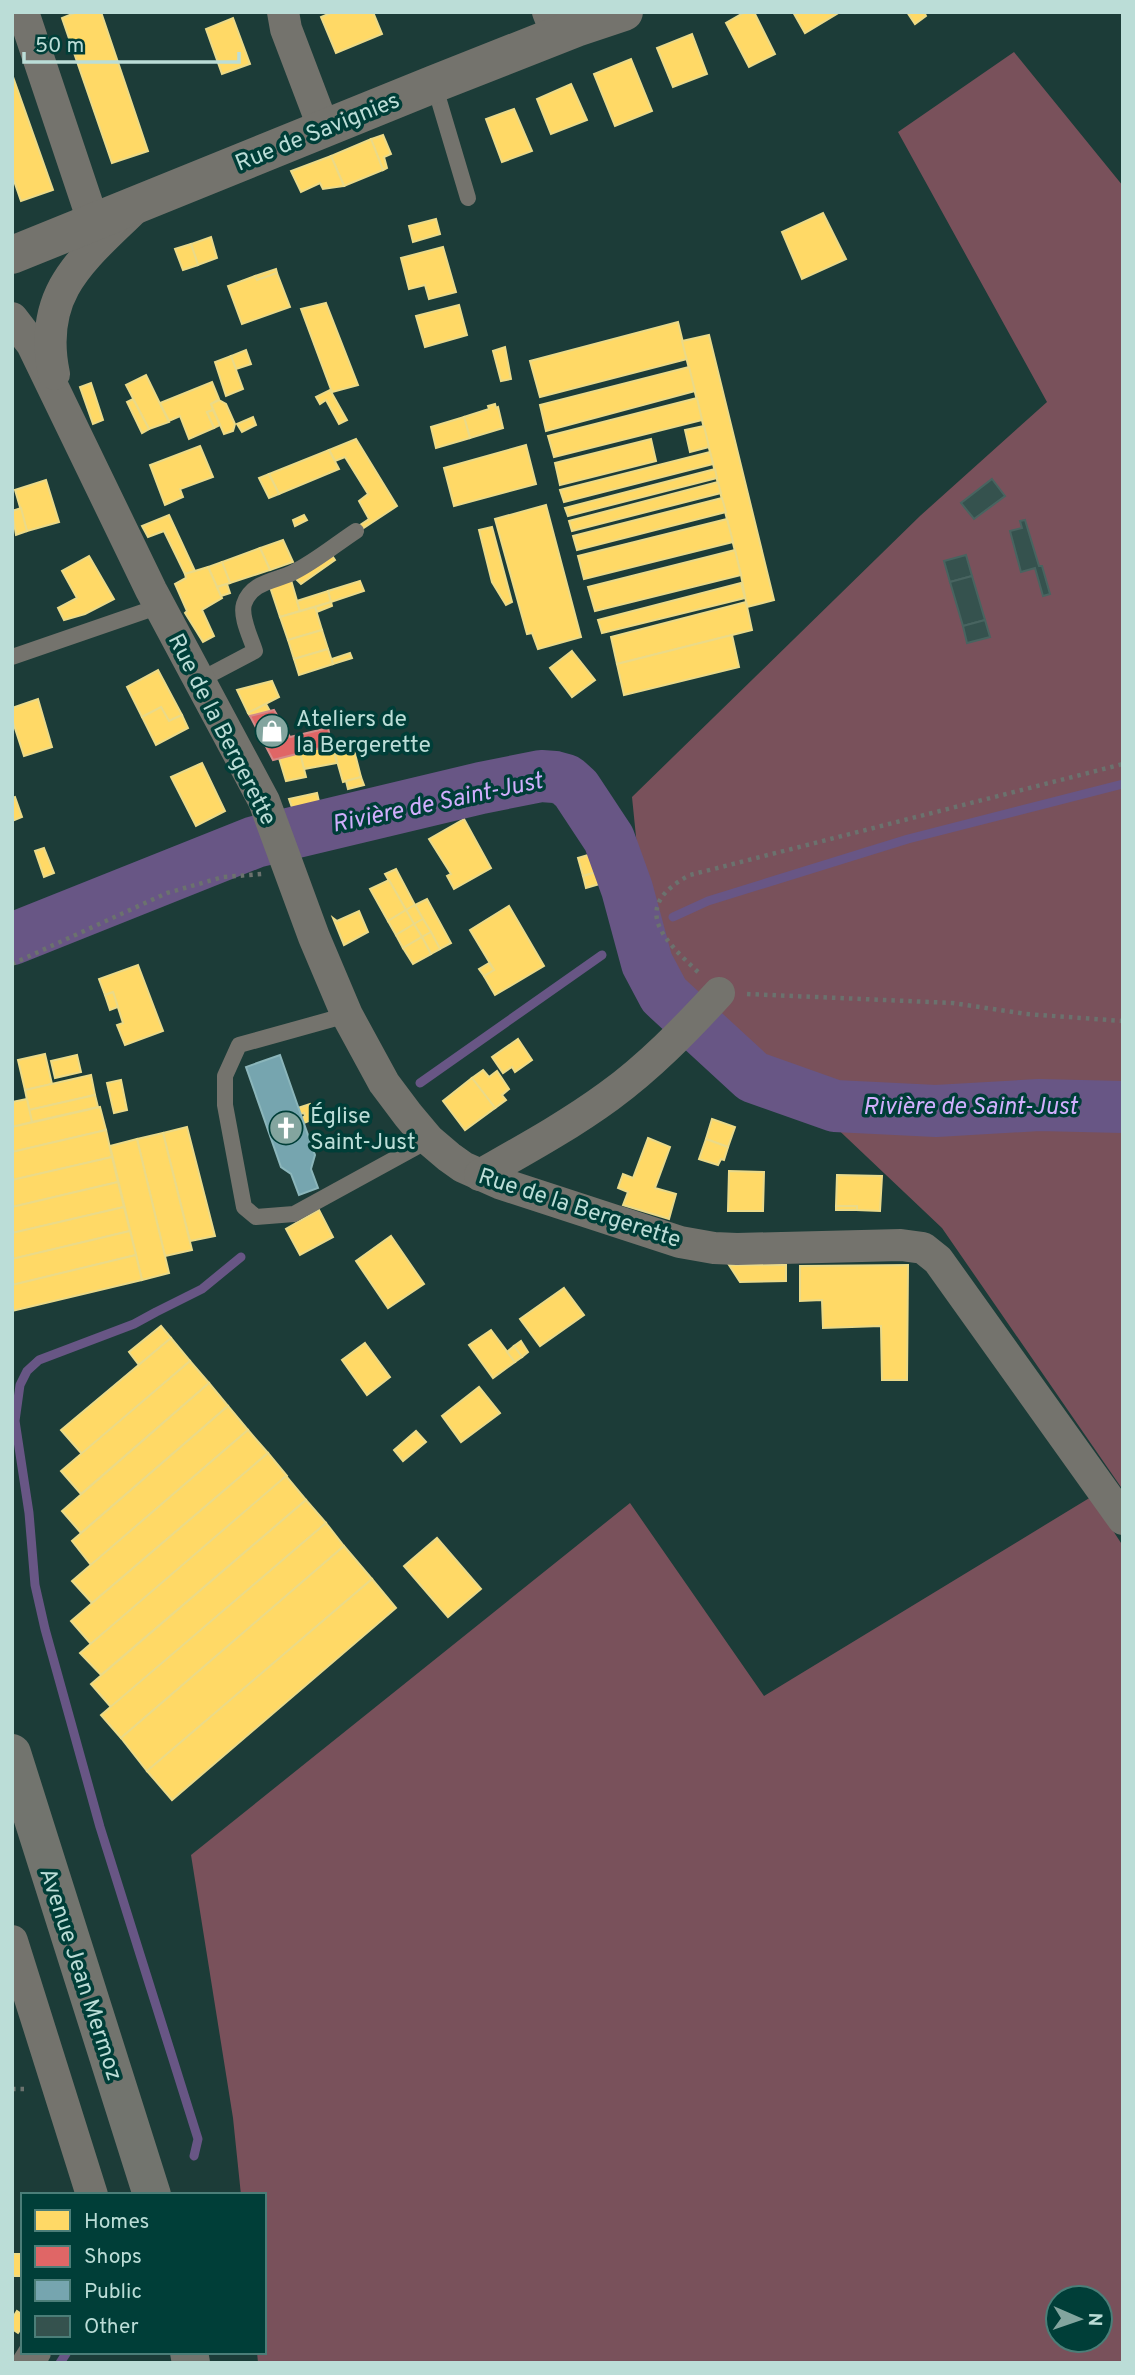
<svg xmlns="http://www.w3.org/2000/svg" width="1135" height="2375" font-family="Overpass,sans-serif">
<style>
.green{fill:#79515b;fill-rule:evenodd}
.homes{fill:#ffd966;stroke:#ebda88;stroke-width:2}
.shops{fill:#e06666;stroke:#d58a88;stroke-width:2}
.public{fill:#76a5af;stroke:#8bb6bb;stroke-width:2}
.lines{fill:none;stroke-linecap:round;stroke-linejoin:round}
.stream{stroke:#685685;stroke-width:9}
.river{stroke:#685685;stroke-width:52}
.building{fill:#35524e;stroke:#486460;stroke-width:2}
.path{stroke:#6b726e;stroke-width:4.5;stroke-dasharray:3.5 5;stroke-linecap:butt}
.service{stroke:#74736d;stroke-width:16}
.minor{stroke:#74736d;stroke-width:32}
.tertiary{stroke:#74736d;stroke-width:38}
.secondary{stroke:#72746e;stroke-width:38}
.labels{text-anchor:middle;stroke-width:7;stroke-linejoin:round;paint-order:stroke}
.street-label{font-size:23px;fill:#bbddd7;stroke:#003e38}
.poi-label{font-size:23px;fill:#bbddd7;stroke:#003e38;text-anchor:start}
.water-label{font-size:24px;font-style:italic;fill:#d1affd;stroke:#003e38}
</style>
<rect width="100%" height="100%" fill="#1c3c38"/>
<!-- green -->
<g class="green">
<polygon points="1014,52 1123,186 1123,1490 942,1228 676,976 644,916 632,797 920,516 1047,402 898,132"/>
<path d="M1091,1497L1123,1546V2363H258L257,2352H264V2195H241L233,2118L191,1855L630,1503L764,1696ZM1058,2298H1100V2340H1058Z"/>
</g>
<!-- homes -->
<g class="homes">
<polygon points="77,12 101,12 148,151 112,163 62,18"/>
<polygon points="333,12 373,12 382,34 336,53 321,17"/>
<polygon points="745,12 754,12 775,54 749,67 726,23"/>
<polygon points="793,12 840,12 805,33"/>
<polygon points="907,12 924,12 926,16 915,24"/>
<polygon points="233,18 250,64 222,74 206,29"/>
<polygon points="692,34 707,74 673,87 657,48"/>
<polygon points="631,59 652,111 615,126 594,74"/>
<polygon points="12,74 53,190 21,201 12,175"/>
<polygon points="571,84 587,120 551,134 537,99"/>
<polygon points="514,109 532,151 502,162 486,119"/>
<polygon points="383,135 391,154 384,157 387,168 383,170 371,139"/>
<polygon points="371,139 383,170 344,186 331,156"/>
<polygon points="331,156 344,186 323,189 320,183 301,192 291,171"/>
<polygon points="823,213 846,259 802,279 782,232"/>
<polygon points="436,219 440,234 413,242 409,226"/>
<polygon points="211,237 217,258 198,265 191,244"/>
<polygon points="191,244 198,265 183,270 175,249"/>
<polygon points="443,247 456,292 429,299 425,285 409,289 401,258"/>
<polygon points="276,269 277,273 257,280 255,276"/>
<polygon points="277,273 290,307 242,324 228,286 255,276 257,280"/>
<polygon points="326,303 358,385 332,392 301,309"/>
<polygon points="459,305 467,335 425,347 416,316"/>
<polygon points="678,322 687,359 540,397 530,361"/>
<polygon points="709,335 774,600 747,607 741,575 682,341"/>
<polygon points="505,347 511,379 501,381 493,351"/>
<polygon points="246,350 251,364 236,369 231,356"/>
<polygon points="231,356 243,389 226,396 215,362"/>
<polygon points="689,367 695,391 546,431 540,405"/>
<polygon points="146,375 169,422 149,429 126,385"/>
<polygon points="212,382 219,399 211,404 213,410 207,412 214,428 189,439 180,416 169,421 160,403"/>
<polygon points="91,383 103,420 93,424 80,387"/>
<polygon points="330,390 347,420 339,424 326,400 320,404 316,397"/>
<polygon points="697,398 702,420 554,457 548,436"/>
<polygon points="133,399 149,429 142,433 127,402"/>
<polygon points="219,400 226,404 235,424 233,431 224,434 211,404"/>
<polygon points="495,404 496,408 498,407 503,428 470,438 464,417 489,409 488,406"/>
<polygon points="213,410 220,425 214,428 207,412"/>
<polygon points="253,417 256,425 242,432 237,424"/>
<polygon points="464,417 470,438 436,448 431,427"/>
<polygon points="704,426 709,447 690,452 685,430"/>
<polygon points="356,439 397,506 362,529 360,525 369,519 359,501 368,494 345,457 335,461 329,450"/>
<polygon points="651,439 656,461 560,485 555,463"/>
<polygon points="526,445 536,484 454,506 444,468"/>
<polygon points="200,446 213,477 180,489 183,497 165,505 150,465"/>
<polygon points="329,450 339,469 279,494 269,474"/>
<polygon points="710,452 713,464 564,502 560,490"/>
<polygon points="715,469 717,478 568,516 565,508"/>
<polygon points="269,474 279,494 269,498 259,478"/>
<polygon points="46,480 59,522 27,531 15,490"/>
<polygon points="718,482 721,493 572,531 569,521"/>
<polygon points="722,498 726,512 577,550 573,536"/>
<polygon points="546,505 581,637 538,649 532,633 527,634 495,519"/>
<polygon points="21,508 27,531 16,535 12,511"/>
<polygon points="169,515 195,571 185,574 164,531 148,537 142,526"/>
<polygon points="304,515 307,520 295,526 293,520"/>
<polygon points="727,519 733,542 584,579 578,556"/>
<polygon points="492,527 512,602 506,605 492,582 479,530"/>
<polygon points="283,540 293,562 270,570 260,548"/>
<polygon points="260,548 270,570 230,583 222,562"/>
<polygon points="735,550 741,575 595,611 588,587"/>
<polygon points="329,551 335,560 301,584 294,577"/>
<polygon points="89,556 114,599 85,614 64,620 58,608 77,598 62,571"/>
<polygon points="222,562 230,583 217,587 208,567"/>
<polygon points="208,567 222,598 202,610 214,636 203,642 185,613 187,611 175,584 186,578 185,574"/>
<polygon points="291,580 300,611 280,617 270,587"/>
<polygon points="360,581 364,591 331,602 328,591"/>
<polygon points="741,583 745,598 602,633 598,620"/>
<polygon points="227,584 230,593 221,596 217,587"/>
<polygon points="328,591 331,602 300,611 297,601"/>
<polygon points="331,602 332,606 317,612 315,607"/>
<polygon points="746,602 752,630 617,664 611,637"/>
<polygon points="315,607 322,630 288,640 280,617"/>
<polygon points="322,630 328,649 294,659 288,640"/>
<polygon points="732,635 739,667 624,695 617,664"/>
<polygon points="328,649 333,664 299,675 294,659"/>
<polygon points="572,651 595,680 572,697 550,668"/>
<polygon points="350,653 352,658 333,664 332,659"/>
<polygon points="158,670 182,715 169,721 161,707 142,717 127,687"/>
<polygon points="272,681 279,697 248,713 237,690"/>
<polygon points="38,699 52,747 24,756 12,719 12,708"/>
<polygon points="266,704 270,711 250,716 248,713"/>
<polygon points="161,707 169,721 182,715 188,728 156,745 142,717"/>
<polygon points="351,741 354,750 335,754 332,745"/>
<polygon points="332,745 337,763 304,769 300,753"/>
<polygon points="354,750 361,777 343,782 335,754"/>
<polygon points="300,753 306,777 286,781 279,758"/>
<polygon points="202,763 225,811 196,826 171,777"/>
<polygon points="361,777 364,785 348,789 346,781"/>
<polygon points="317,793 321,810 295,816 289,799"/>
<polygon points="15,797 22,817 12,821 12,798"/>
<polygon points="464,819 491,868 454,889 447,876 451,874 429,839"/>
<polygon points="44,848 54,873 44,877 35,851"/>
<polygon points="605,850 610,868 583,876 578,858"/>
<polygon points="610,868 613,880 586,888 583,876"/>
<polygon points="396,869 415,905 406,910 385,874"/>
<polygon points="389,880 406,910 388,921 370,889"/>
<polygon points="427,899 451,943 440,949 415,905"/>
<polygon points="415,905 423,919 414,924 406,910"/>
<polygon points="509,906 544,966 495,995 484,976 494,970 470,930"/>
<polygon points="406,910 414,924 396,935 388,921"/>
<polygon points="359,911 368,932 344,945 333,918 337,921"/>
<polygon points="423,919 431,932 422,937 414,924"/>
<polygon points="414,924 422,937 403,948 396,935"/>
<polygon points="431,932 440,949 431,954 422,937"/>
<polygon points="422,937 431,954 413,964 403,948"/>
<polygon points="489,963 494,970 484,976 479,969"/>
<polygon points="138,965 163,1031 125,1045 117,1025 123,1023 113,992 105,995 99,979"/>
<polygon points="113,992 118,1007 110,1010 105,995"/>
<polygon points="518,1039 532,1060 515,1072 512,1067 503,1073 492,1057"/>
<polygon points="45,1054 52,1084 25,1090 18,1060"/>
<polygon points="77,1055 81,1072 55,1078 51,1061"/>
<polygon points="483,1070 489,1077 497,1071 509,1089 502,1095 506,1100 495,1108 472,1078"/>
<polygon points="91,1075 95,1095 29,1110 25,1090"/>
<polygon points="472,1078 495,1108 465,1130 443,1101"/>
<polygon points="121,1080 127,1110 114,1113 107,1083"/>
<polygon points="95,1095 98,1107 32,1122 29,1110"/>
<polygon points="27,1099 32,1122 12,1127 12,1102"/>
<polygon points="310,1104 314,1119 304,1123 302,1118 305,1116 304,1113 300,1114 298,1108"/>
<polygon points="100,1107 106,1130 12,1152 12,1127"/>
<polygon points="712,1119 735,1127 728,1147 706,1139"/>
<polygon points="187,1127 215,1236 190,1241 163,1133"/>
<polygon points="106,1130 112,1157 12,1180 12,1152"/>
<polygon points="163,1133 192,1250 165,1256 137,1139"/>
<polygon points="648,1138 670,1147 655,1188 676,1194 669,1219 623,1205 628,1192 618,1188 623,1174 633,1178"/>
<polygon points="137,1139 169,1273 142,1280 110,1146"/>
<polygon points="706,1139 728,1147 724,1160 721,1159 718,1165 699,1159"/>
<polygon points="112,1157 118,1182 12,1207 12,1180"/>
<polygon points="729,1171 764,1172 763,1211 728,1211"/>
<polygon points="837,1175 882,1176 880,1211 857,1210 857,1206 836,1206"/>
<polygon points="118,1182 124,1207 12,1233 12,1207"/>
<rect x="836" y="1206" width="21" height="4"/>
<polygon points="124,1207 130,1231 12,1259 12,1233"/>
<polygon points="319,1210 333,1237 300,1255 286,1229"/>
<polygon points="130,1231 136,1255 12,1285 12,1259"/>
<polygon points="391,1236 424,1284 388,1308 356,1261"/>
<polygon points="136,1255 142,1280 12,1311 12,1285"/>
<polygon points="729,1265 786,1265 786,1281 740,1282"/>
<polygon points="908,1265 907,1380 882,1380 881,1326 823,1328 822,1300 800,1301 800,1266"/>
<polygon points="564,1288 584,1315 540,1346 520,1319"/>
<polygon points="161,1326 171,1338 139,1365 129,1352"/>
<polygon points="491,1330 515,1362 493,1378 469,1345"/>
<polygon points="171,1338 190,1361 82,1454 61,1430"/>
<polygon points="521,1341 528,1352 522,1357 514,1346"/>
<polygon points="365,1343 390,1377 367,1395 342,1360"/>
<polygon points="514,1346 522,1357 515,1362 507,1352"/>
<polygon points="190,1361 209,1383 81,1494 61,1471"/>
<polygon points="209,1383 228,1406 81,1533 62,1511"/>
<polygon points="479,1387 500,1413 461,1442 442,1416"/>
<polygon points="228,1406 248,1430 91,1565 72,1541"/>
<polygon points="248,1430 268,1453 92,1603 72,1581"/>
<polygon points="416,1431 426,1442 403,1461 394,1450"/>
<polygon points="268,1453 287,1476 91,1644 71,1621"/>
<polygon points="286,1476 306,1500 101,1675 80,1653"/>
<polygon points="306,1500 326,1523 111,1707 91,1684"/>
<polygon points="326,1523 344,1546 121,1738 101,1715"/>
<polygon points="437,1538 481,1589 448,1617 404,1566"/>
<polygon points="344,1546 372,1579 147,1771 121,1738"/>
<polygon points="372,1579 396,1608 172,1800 147,1771"/>
<rect x="12" y="2254" width="11" height="22"/>
<polygon points="17,2311 23,2315 23,2326 18,2333 12,2329 12,2319"/>
</g>
<!-- shops -->
<polygon class="shops" points="274,710 290,737 328,728 332,745 273,760 250,716"/>
<!-- public -->
<polygon class="public" points="280,1055 315,1155 311,1169 318,1188 299,1195 291,1174 281,1167 246,1067"/>
<g class="lines">
<!-- stream -->
<g class="stream">
<polyline points="673,917 708,901 908,839 1123,784"/>
<polyline points="420,1083 602,955"/>
<polyline points="194,2156 198,2139 100,1827 45,1629 35,1585 29,1513 15,1421 20,1385 27,1371 39,1360 134,1324 156,1312 202,1289 241,1257"/>
<polyline points="60,2363 67,2352"/>
</g>
<!-- river -->
<polyline class="river" points="12,939 255,842 481,788 541,776 555,777 566,780 576,789 609,839 627,889 647,963 664,995 753,1077 835,1106 936,1111 1039,1105 1123,1107"/>
</g>
<!-- building -->
<g class="building">
<polygon points="992,479 1005,496 974,519 961,503"/>
<polygon points="1025,520 1039,566 1042,566 1050,594 1043,596 1035,568 1021,572 1010,531 1022,528 1020,521"/>
<polygon points="966,555 972,576 950,582 944,561"/>
<polygon points="972,576 985,620 963,626 950,582"/>
<polygon points="985,620 990,637 967,643 963,626"/>
</g>
<g class="lines">
<!-- path -->
<g class="path">
<polyline points="12,964 167,893 223,877 262,874"/>
<path d="M698,972C663,939 629,907 690,875L1123,764"/>
<polyline points="747,994 953,1003 1026,1014 1123,1021"/>
<polyline points="12,2089 29,2089"/>
</g>
<!-- service -->
<g class="service">
<polyline points="434,84 468,198"/>
<polyline points="12,657 160,606"/>
<path d="M200,680L255,651C251,638 240,617 244,604C251,582 275,581 292,573C315,562 336,544 356,531"/>
<polyline points="347,1015 239,1045 225,1076 225,1105 244,1207 256,1217 294,1214 429,1140"/>
</g>
<!-- minor -->
<g class="minor">
<polyline points="23,12 93,221"/>
<polyline points="283,12 286,29 324,129"/>
<polyline points="548,12 557,35"/>
<polyline points="12,318 32,344 151,590 264,801 314,937 347,1015 384,1083 408,1115 429,1140 449,1157 463,1167 499,1183 680,1242 714,1248 737,1249 901,1245 923,1248 938,1260 1123,1519"/>
<path d="M54,374C37,292 83,259 135,208"/>
<path d="M480,1175C524,1150 568,1126 609,1096C649,1067 685,1030 719,993"/>
<polyline points="12,1941 92,2195"/>
<polyline points="28,2363 35,2352"/>
</g>
<!-- tertiary -->
<polyline class="tertiary" points="12,255 434,84 576,28 624,12"/>
<!-- secondary -->
<g class="secondary">
<polyline points="12,1753 152,2195"/>
<polyline points="189,2352 191,2363"/>
</g>
</g>
<!-- icons -->
<defs>
<g id="shop-disc" transform="scale(1.75)"><circle r="9.5" fill="#83a59f" stroke="#003e38"/><path d="M-5-2.5h2.3a2.7 3.5 0 0 1 5.4 0H5L5.5 6h-11ZM-1.5-2.5h3a1.5 2.3 0 0 0-3 0Z" fill="#fff"/></g>
<g id="church-disc" transform="scale(1.75)"><circle r="9.5" fill="#83a59f" stroke="#003e38"/><path d="M-1.2-6h2.4v3.5h3.3v2.4h-3.3V6h-2.4V-.1h-3.3v-2.4h3.3Z" fill="#fff"/></g>
</defs>
<g fill-rule="evenodd">
<use href="#shop-disc" x="272" y="731"/>
<use href="#church-disc" x="286" y="1128"/>
</g>
<g class="labels">
<!-- street labels -->
<g class="street-label">
<text transform="translate(317 131) rotate(-22)" y="8">Rue de Savignies</text>
<text transform="translate(223 729) rotate(63)" y="8">Rue de la Bergerette</text>
<text transform="translate(580 1207) rotate(18)" y="8">Rue de la Bergerette</text>
<text transform="translate(82 1974) rotate(72)" y="8">Avenue Jean Mermoz</text>
</g>
<!-- poi labels -->
<g class="poi-label">
<text x="296" y="726">Ateliers de<tspan x="296" dy="26">la Bergerette</tspan></text>
<text x="310" y="1123">Église<tspan x="310" dy="26">Saint-Just</tspan></text>
</g>
<!-- water labels -->
<g class="water-label">
<text transform="translate(437 802) rotate(-12)" y="8">Rivière de Saint-Just</text>
<text x="970" y="1114">Rivière de Saint-Just</text>
</g>
</g>
<!-- border -->
<rect width="1135" height="2375" fill="none" stroke="#bbddd7" stroke-width="28"/>
<!-- legend -->
<rect x="21" y="2193" width="245" height="161" fill="#003e38" stroke="#4b7e78" stroke-width="2"/>
<rect x="35" y="2210" width="35" height="21" fill="#ffd966" stroke="#4b7e78" stroke-width="2"/>
<text x="84" y="2228" font-size="21" fill="#bbddd7">Homes</text>
<rect x="35" y="2246" width="35" height="21" fill="#e06666" stroke="#4b7e78" stroke-width="2"/>
<text x="84" y="2263" font-size="21" fill="#bbddd7">Shops</text>
<rect x="35" y="2280" width="35" height="21" fill="#76a5af" stroke="#4b7e78" stroke-width="2"/>
<text x="84" y="2298" font-size="21" fill="#bbddd7">Public</text>
<rect x="35" y="2316" width="35" height="21" fill="#35524e" stroke="#4b7e78" stroke-width="2"/>
<text x="84" y="2333" font-size="21" fill="#bbddd7">Other</text>
<!-- north arrow -->
<g transform="translate(1079 2319) rotate(92)"><circle r="33" fill="#003e38" stroke="#4b7e78" stroke-width="2"/>
<path d="M0-5L12 26L0 18L-12 26Z" fill="#83a59f"/>
<text y="-10" font-size="19" font-weight="bold" text-anchor="middle" fill="#bbddd7">N</text>
</g>
<!-- scale -->
<path d="M24 52v10h215v-10" fill="none" stroke="#bbddd7" stroke-width="3.5"/>
<text x="35" y="52" font-size="21" fill="#bbddd7" stroke="#003e38" stroke-width="5" paint-order="stroke">50 m</text>
</svg>
